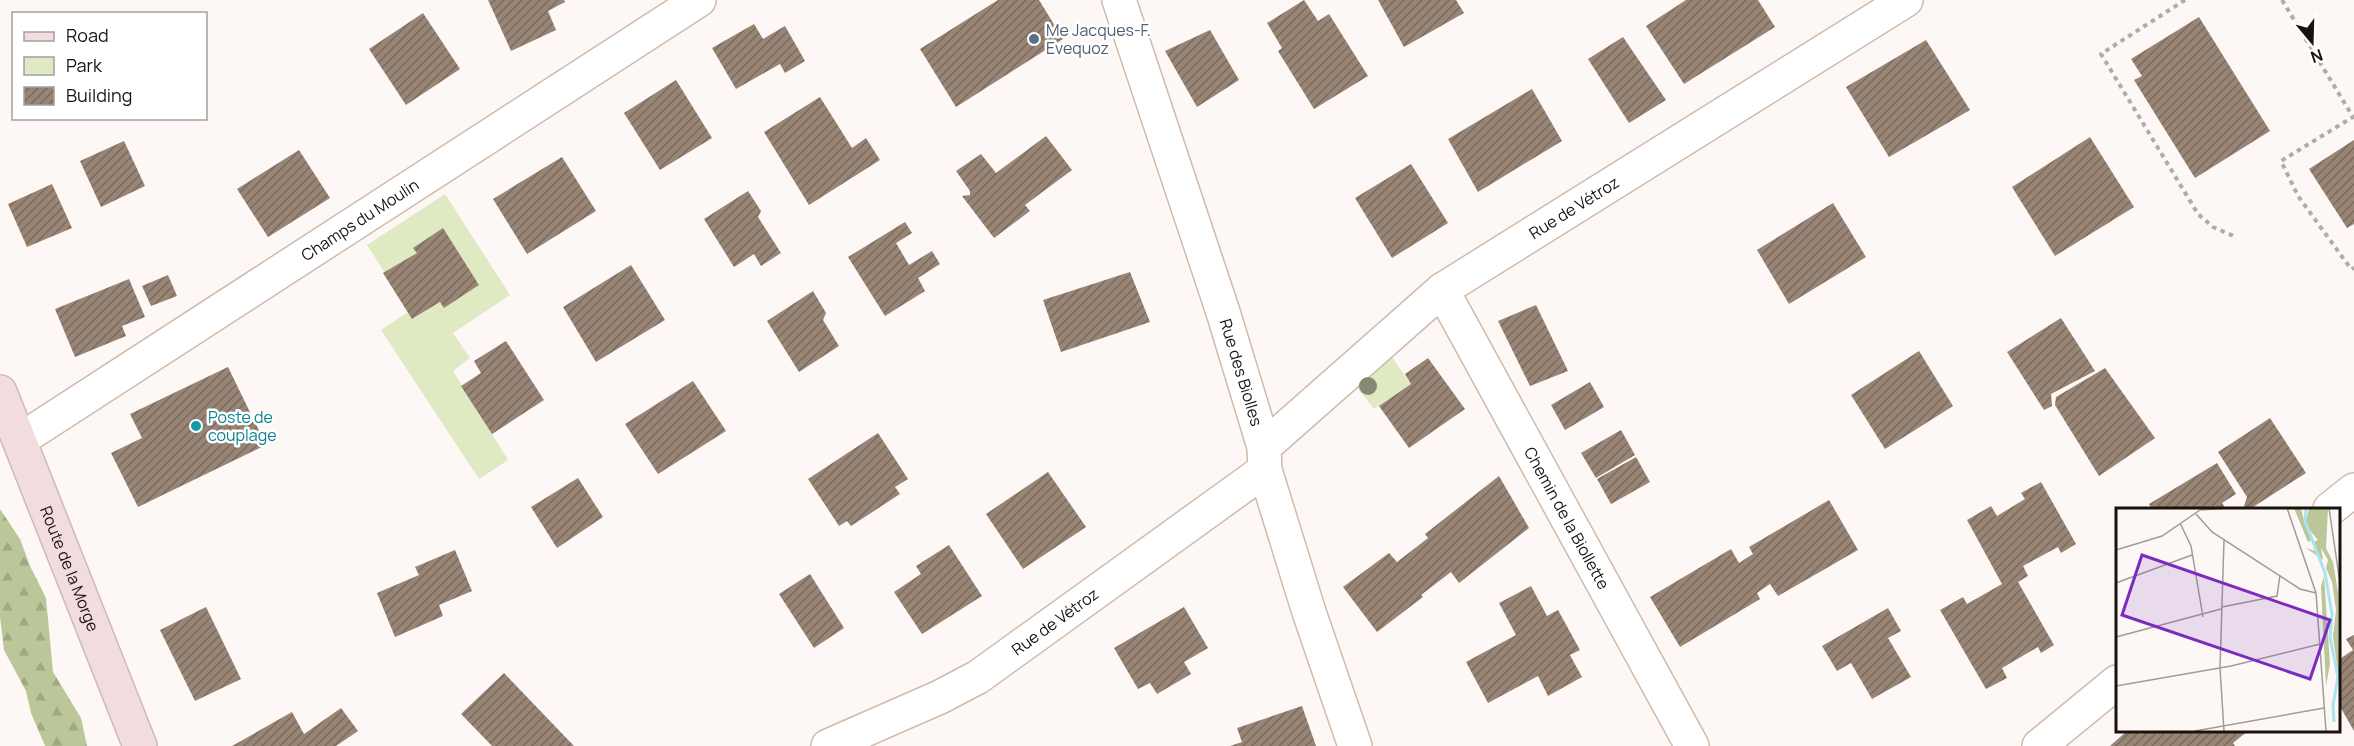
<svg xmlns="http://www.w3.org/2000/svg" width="2354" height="746" font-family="Manrope,sans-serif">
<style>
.green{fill:#dfe9c2}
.forest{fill:url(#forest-firs)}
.building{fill:url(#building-hatch)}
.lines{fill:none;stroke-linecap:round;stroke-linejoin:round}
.street-casing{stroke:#d0bbab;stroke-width:36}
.secondary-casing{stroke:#d0bbab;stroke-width:36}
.path{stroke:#b2aca8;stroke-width:4;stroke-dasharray:4.5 4.5;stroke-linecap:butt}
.street{stroke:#fff;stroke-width:33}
.secondary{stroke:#f2dce0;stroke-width:33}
.tree{fill:#888974}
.service-dot{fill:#5c6f8a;stroke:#fff;stroke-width:2}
.culture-dot{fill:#0f9aa8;stroke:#fff;stroke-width:2}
.labels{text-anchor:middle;stroke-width:5;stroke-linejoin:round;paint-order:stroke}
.service-label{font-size:16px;fill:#4e5e75;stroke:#fff;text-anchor:start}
.street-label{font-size:16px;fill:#1a120d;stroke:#fff}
.culture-label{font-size:16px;fill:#0d838f;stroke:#fff;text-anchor:start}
.inset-river{fill:none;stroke:#a9e5ef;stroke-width:3}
.inset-road{fill:none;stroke:#a29c98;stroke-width:1.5}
.view{fill:#7b2cbf;fill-opacity:0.15;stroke:#7b2cbf;stroke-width:3}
.inset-edge{fill:none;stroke:#1a120d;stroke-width:3}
</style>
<defs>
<pattern id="forest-firs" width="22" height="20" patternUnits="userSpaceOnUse" patternTransform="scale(1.5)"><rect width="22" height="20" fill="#bbc699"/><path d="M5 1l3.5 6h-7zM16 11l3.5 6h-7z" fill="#a0a983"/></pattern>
<pattern id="building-hatch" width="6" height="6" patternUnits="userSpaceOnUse" patternTransform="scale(1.5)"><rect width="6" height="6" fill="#988576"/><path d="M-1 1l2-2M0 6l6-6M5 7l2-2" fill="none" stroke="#7b6b5f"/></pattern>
</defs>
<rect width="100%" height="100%" fill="#fdf8f5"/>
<!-- green -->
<g class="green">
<polygon points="445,194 510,295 453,333 470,358 453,371 508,460 479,479 381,330 408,312 413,319 440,302 444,308 479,285 443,229 414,248 417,253 385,273 367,245"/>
<polygon points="1391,356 1411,384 1374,409 1353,382"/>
</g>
<!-- forest -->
<polygon class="forest" points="0,509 20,539 30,566 46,598 53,672 81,718 87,746 45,746 31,713 26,691 4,650 0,617"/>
<!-- building -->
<g class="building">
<polygon points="488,0 564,0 565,2 548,11 556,30 511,51"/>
<polygon points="998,0 1039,0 1063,39 956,107 920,49"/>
<polygon points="1304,0 1318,21 1329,14 1368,76 1314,109 1278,51 1282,48 1267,23"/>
<polygon points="1378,0 1456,0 1464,13 1404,47"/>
<polygon points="1686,0 1758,0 1775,27 1684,84 1646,26"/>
<polygon points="423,13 460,69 406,105 369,49"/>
<polygon points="2199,17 2270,131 2195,178 2134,80 2142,76 2131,59"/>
<polygon points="754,24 763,39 785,26 805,61 785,73 780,64 736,89 712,48"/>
<polygon points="1210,30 1239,80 1197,107 1165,51"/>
<polygon points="1623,37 1666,100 1629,123 1588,59"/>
<polygon points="1926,40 1970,110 1889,157 1846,87"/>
<polygon points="676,80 712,138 660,170 624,113"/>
<polygon points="1532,89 1562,141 1478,192 1448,139"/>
<polygon points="820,97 852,148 866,138 880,160 809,205 764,132"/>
<polygon points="1046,136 1072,170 1025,205 1030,211 994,238 962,196 970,195 970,191 956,171 981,154 996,173"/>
<polygon points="2090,137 2134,207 2055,256 2012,187"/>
<polygon points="2354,140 2354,224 2347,228 2309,169"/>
<polygon points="124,141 145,186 101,207 80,161"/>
<polygon points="299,150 330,198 268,237 237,189"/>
<polygon points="562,157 596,211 527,254 493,199"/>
<polygon points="1411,164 1448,223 1392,258 1355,198"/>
<polygon points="52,184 72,228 27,247 8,204"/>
<polygon points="748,191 761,211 758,217 781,253 761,266 754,254 734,267 704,219"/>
<polygon points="1833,203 1866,257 1789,304 1757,250"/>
<polygon points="905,222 912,233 896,243 909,265 932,251 940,264 918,278 925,291 885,316 848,257"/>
<polygon points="443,228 479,285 444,308 440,302 412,319 383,273 417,253 413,248"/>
<polygon points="631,265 665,320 596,362 563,307"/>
<polygon points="1130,272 1150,322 1061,352 1043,300"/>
<polygon points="168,275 177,296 151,306 142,286"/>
<polygon points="129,279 145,317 122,326 126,336 75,357 55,309"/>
<polygon points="813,291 826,313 823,320 839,346 799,372 767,321"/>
<polygon points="1536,305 1568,371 1530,386 1498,321"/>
<polygon points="2061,318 2095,371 2051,394 2052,406 2044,410 2007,352"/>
<polygon points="506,341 544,400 492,434 461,386 481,373 474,361"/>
<polygon points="1919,351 1953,406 1885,449 1851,395"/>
<polygon points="1428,358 1465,409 1409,448 1379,406 1411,384 1405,374"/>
<polygon points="228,367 266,445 138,507 111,453 142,438 130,414"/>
<polygon points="2105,368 2155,438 2099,476 2055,405 2056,397"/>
<polygon points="693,381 726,431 658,474 625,424"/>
<polygon points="1590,382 1604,407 1565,430 1551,405"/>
<polygon points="2270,418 2306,473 2250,509 2246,509 2244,506 2247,497 2218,452"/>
<polygon points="1621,430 1635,455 1596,478 1581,453"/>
<polygon points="878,433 908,479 895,487 900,494 851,526 847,521 839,526 808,479"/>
<polygon points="1636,457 1650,482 1611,504 1597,479"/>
<polygon points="2217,463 2236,494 2222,503 2226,509 2152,509 2149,504"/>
<polygon points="1048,472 1086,527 1023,569 986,514"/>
<polygon points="1499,476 1529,528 1459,583 1451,572 1421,595 1423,597 1377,632 1343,587 1389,553 1397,562 1428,538 1425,534"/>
<polygon points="578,478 603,517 557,548 531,507"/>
<polygon points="2041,482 2076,544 2061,553 2058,547 2023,566 2028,576 2018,582 2054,645 2041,653 2038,647 2002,668 2007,678 1986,689 1940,610 1963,597 1967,604 2002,584 1967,520 1991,506 1997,516 2025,499 2021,493"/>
<polygon points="1829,500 1858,550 1778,596 1770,584 1757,593 1760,599 1680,647 1650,597 1731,549 1739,563 1753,554 1749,547"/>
<polygon points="949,545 982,596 922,634 894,592 921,574 916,566"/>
<polygon points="455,550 472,591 439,605 443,616 395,637 377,593 419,575 415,567"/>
<polygon points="810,574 844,628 814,648 779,594"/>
<polygon points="1531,586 1547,616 1558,610 1580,650 1570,655 1582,677 1548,696 1538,676 1488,703 1466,662 1516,635 1499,603"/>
<polygon points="206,607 241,679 195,701 160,630"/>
<polygon points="1184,607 1208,648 1184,662 1191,674 1157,694 1150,683 1138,689 1114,648"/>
<polygon points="1888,608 1901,631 1888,638 1911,677 1872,699 1851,663 1837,671 1822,646"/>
<polygon points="2354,635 2354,731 2338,703 2338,660 2353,650 2346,639"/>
<polygon points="504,673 574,746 492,746 461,714"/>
<polygon points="1302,706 1316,746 1230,746 1242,742 1237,728"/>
<polygon points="341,708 358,731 336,746 232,746 292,712 304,734"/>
<polygon points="2128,730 2137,730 2141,734 2147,730 2249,730 2233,743 2235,746 2110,746"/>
</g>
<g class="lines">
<!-- street casing -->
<g class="street-casing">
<g id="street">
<path id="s1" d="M1119,0L1223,312L1264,447L1265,470L1309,612L1355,746"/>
<path id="s2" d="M1442,290L1692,746"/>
<path id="s3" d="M20,440L699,0"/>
<path id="s4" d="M1264,447L1442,290L1906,0"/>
<polyline points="2330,509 2354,490"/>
<path id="s5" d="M828,746L940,697L978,677L1265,470"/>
<polyline points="2039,746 2117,682"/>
</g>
</g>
<!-- secondary casing -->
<g class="secondary-casing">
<g id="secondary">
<path id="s6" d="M0,392L140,746"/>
</g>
</g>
<!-- path -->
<g class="path">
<polyline points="2185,0 2101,54 2198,214 2213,227 2236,237"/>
<polyline points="2282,0 2353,117 2281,161 2298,196 2351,269 2354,268"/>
</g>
<!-- street -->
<use href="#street" class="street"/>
<!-- secondary -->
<use href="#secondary" class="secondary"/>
</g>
<!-- trees -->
<circle class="tree" cx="1368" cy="386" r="9"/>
<!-- markers -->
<circle class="service-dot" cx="1034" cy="39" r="6"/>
<circle class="culture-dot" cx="196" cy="426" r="6"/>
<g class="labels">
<!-- service labels -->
<g class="service-label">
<text x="1046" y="36">Me Jacques-F.<tspan x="1046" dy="18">Evequoz</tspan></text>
</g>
<!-- street labels -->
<g class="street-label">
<text dy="6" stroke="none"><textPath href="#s4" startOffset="393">Rue de Vétroz</textPath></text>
<text dy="6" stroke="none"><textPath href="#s3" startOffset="405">Champs du Moulin</textPath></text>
<text dy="6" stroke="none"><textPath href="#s1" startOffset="392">Rue des Biolles</textPath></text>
<text dy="6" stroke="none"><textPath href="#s2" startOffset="260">Chemin de la Biollette</textPath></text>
<text dy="6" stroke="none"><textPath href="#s6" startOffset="190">Route de la Morge</textPath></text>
<text dy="6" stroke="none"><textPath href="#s5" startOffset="260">Rue de Vétroz</textPath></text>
</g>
<!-- culture labels -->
<g class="culture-label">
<text x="208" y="423">Poste de<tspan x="208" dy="18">couplage</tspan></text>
</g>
</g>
<!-- overview -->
<g transform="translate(2116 508)">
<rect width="224" height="224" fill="#fdf8f5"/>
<path d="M178,0H185L189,17L193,0H212L210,40L217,54L222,84L223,172L217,128L220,102L216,74L210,60L212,52L205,40L207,52L190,40L199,43L197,34L202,32L191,19L196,32L192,34ZM208,68L214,156L210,178L205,79Z" fill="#bbc699"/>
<path class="inset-river" d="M190,0L189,13L209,65L216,106L214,129L222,169L217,197L218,214"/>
<path class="inset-road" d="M171,0L200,85L210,223M213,0L224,75M84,2L114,0M80,6L96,24L184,81L200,85M64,15L75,38L87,109M0,42L46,28L84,2M0,75L76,47M106,99L161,88L164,67M0,129L105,101M0,178L115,158L204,136M79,223L208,200M108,223L104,160L108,32"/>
<path class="view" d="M26,47L214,112L194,171L6,107Z"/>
<rect width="224" height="224" class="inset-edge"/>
</g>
<!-- legend -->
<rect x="12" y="12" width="195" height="108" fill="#ffffff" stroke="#a3a09e" stroke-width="1.5"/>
<rect x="24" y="32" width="30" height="9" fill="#f2dce0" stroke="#a3a09e" stroke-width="1.5"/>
<text x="66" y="42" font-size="18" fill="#1a120d">Road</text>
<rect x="24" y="57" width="30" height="18" fill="#dfe9c2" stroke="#a3a09e" stroke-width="1.5"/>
<text x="66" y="72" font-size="18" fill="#1a120d">Park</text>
<rect x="24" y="87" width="30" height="18" fill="url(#building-hatch)" stroke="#a3a09e" stroke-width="1.5"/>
<text x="66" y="102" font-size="18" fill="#1a120d">Building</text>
<!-- north arrow -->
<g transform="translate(2312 42) rotate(161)" stroke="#ffffff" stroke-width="4.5" paint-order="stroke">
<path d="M0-4.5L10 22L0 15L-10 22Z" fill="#1a120d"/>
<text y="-9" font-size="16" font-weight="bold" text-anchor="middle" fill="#1a120d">N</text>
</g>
</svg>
